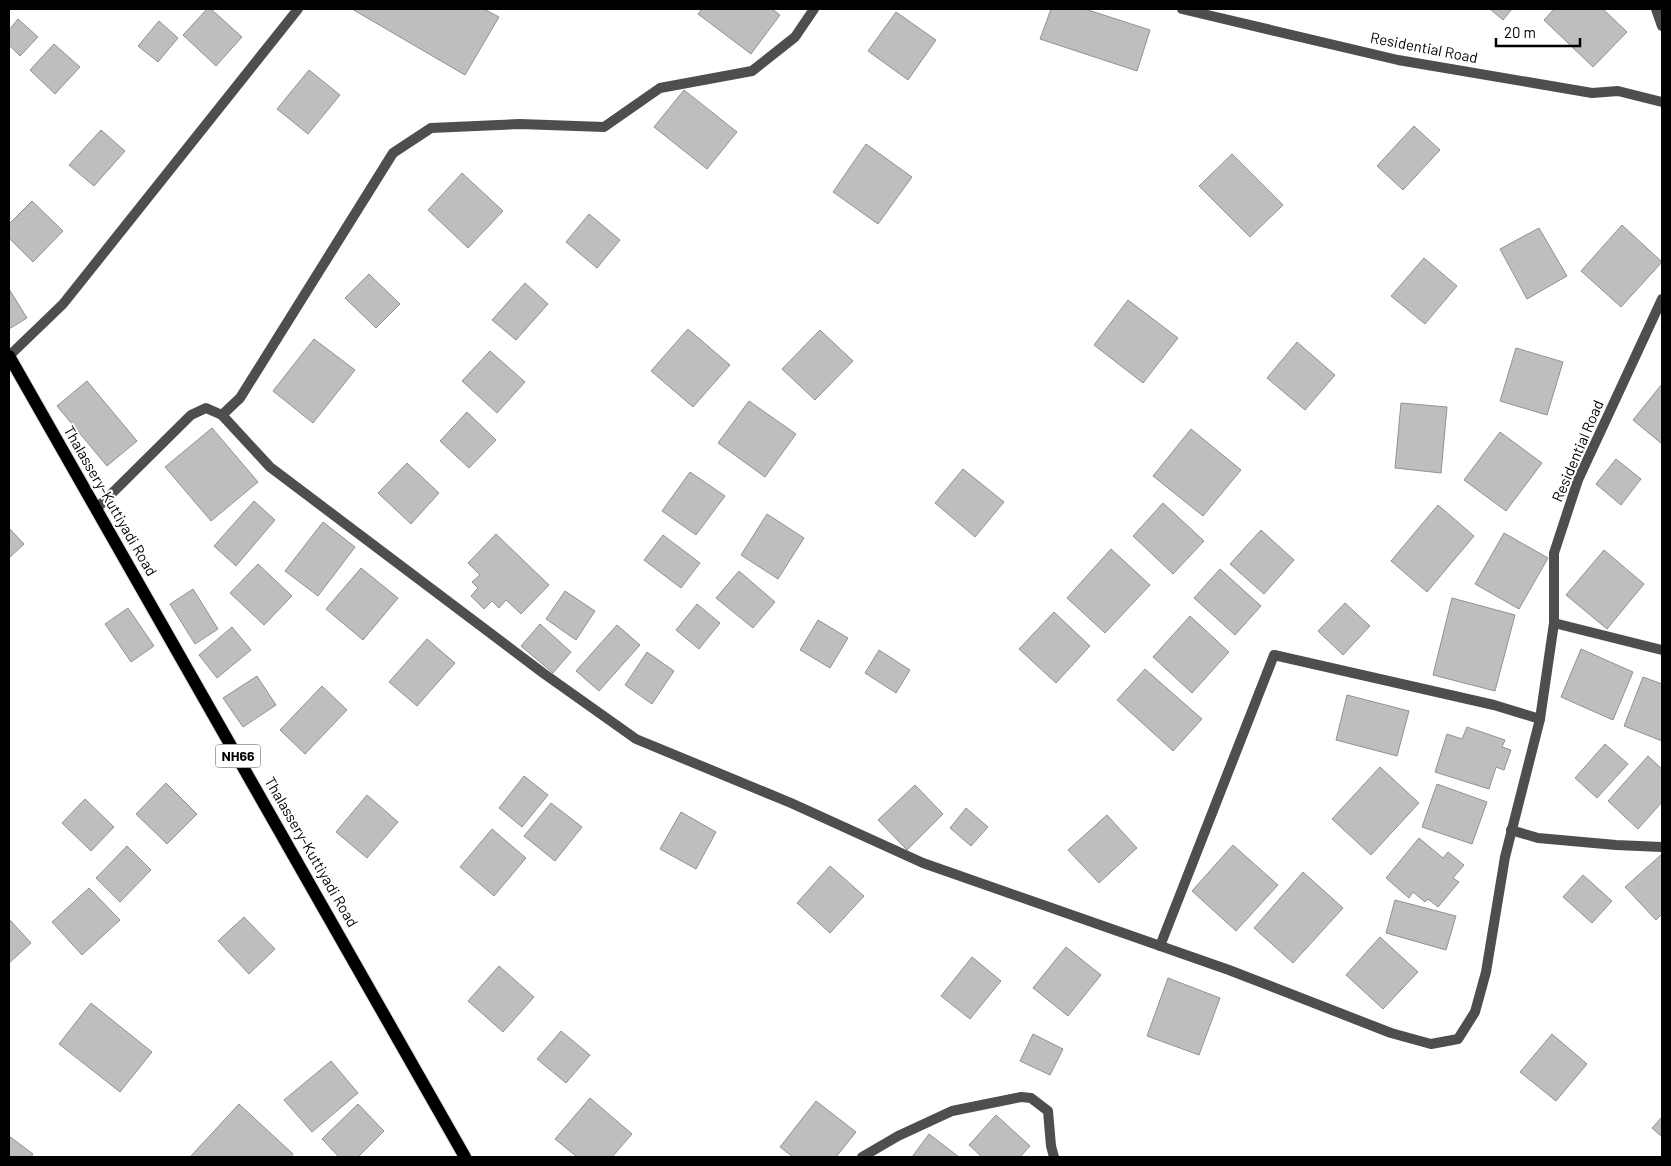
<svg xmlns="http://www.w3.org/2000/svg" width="1671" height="1166" font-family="Barlow,sans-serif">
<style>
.building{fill:#bebebe;stroke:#929292}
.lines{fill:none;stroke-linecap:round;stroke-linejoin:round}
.primary-casing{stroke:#dbdbdb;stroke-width:14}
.street{stroke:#4e4e4e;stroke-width:10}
.primary{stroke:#000;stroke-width:12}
.labels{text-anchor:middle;stroke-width:4;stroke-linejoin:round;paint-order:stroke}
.shield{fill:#fff;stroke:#4c4c4c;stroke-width:1}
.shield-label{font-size:14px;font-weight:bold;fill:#000}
.street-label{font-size:15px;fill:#000;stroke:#fff}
</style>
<rect width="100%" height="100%" fill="#fff"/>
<!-- building -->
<g class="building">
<polygon points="207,9 211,9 242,37 216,66 183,35"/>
<polygon points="352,9 484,9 499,17 465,75"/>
<polygon points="702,9 772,9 780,15 751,54 698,14"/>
<polygon points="1051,9 1085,9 1150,30 1137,71 1040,39"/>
<polygon points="1490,9 1512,9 1503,20"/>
<polygon points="1554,9 1603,9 1627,32 1593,67 1544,20"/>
<polygon points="896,12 936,40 908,80 868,51"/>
<polygon points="18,19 38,37 20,56 9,45 9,30"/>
<polygon points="159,21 178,38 158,62 138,46"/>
<polygon points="54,44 80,67 55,94 30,70"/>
<polygon points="309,70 340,95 308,134 277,109"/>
<polygon points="684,90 737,132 707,169 654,127"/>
<polygon points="1414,126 1440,150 1403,190 1377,166"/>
<polygon points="101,130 125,151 94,186 69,165"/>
<polygon points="866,144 912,177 878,224 833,192"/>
<polygon points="1232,154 1283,205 1250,237 1199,186"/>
<polygon points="462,173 503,211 468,248 428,210"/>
<polygon points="32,201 63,231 33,262 9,238 9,224"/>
<polygon points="589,214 620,240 597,268 566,242"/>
<polygon points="1622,225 1662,262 1621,307 1581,271"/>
<polygon points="1539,228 1567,276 1527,299 1500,249"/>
<polygon points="1424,258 1457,286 1425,324 1391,296"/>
<polygon points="369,274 400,304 376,328 345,298"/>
<polygon points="525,283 548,304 516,340 492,320"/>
<polygon points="9,289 27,318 9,329"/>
<polygon points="1128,300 1178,338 1143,383 1094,345"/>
<polygon points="688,329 730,365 693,407 651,371"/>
<polygon points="820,330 853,361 815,400 782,369"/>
<polygon points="314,339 355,370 313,423 273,391"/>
<polygon points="1297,342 1335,375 1305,410 1267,378"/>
<polygon points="1516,348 1563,362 1547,415 1500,401"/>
<polygon points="490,351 525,382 497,413 462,381"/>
<polygon points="87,381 137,441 107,466 57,406"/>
<polygon points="1662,384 1662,444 1633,420"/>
<polygon points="749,401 796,434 765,477 718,443"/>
<polygon points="1401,403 1447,407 1441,473 1395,468"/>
<polygon points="467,412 496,440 469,468 440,441"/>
<polygon points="212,428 258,482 211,521 165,467"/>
<polygon points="1191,429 1241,470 1203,516 1153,476"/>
<polygon points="1500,432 1542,463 1506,511 1464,480"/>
<polygon points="1616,459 1641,479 1621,505 1596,484"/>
<polygon points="407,463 439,493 411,524 378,493"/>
<polygon points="963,469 1004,502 975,537 935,503"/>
<polygon points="690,472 725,496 696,535 662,511"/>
<polygon points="254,501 275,520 236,566 214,546"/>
<polygon points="1163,503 1204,541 1173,574 1133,536"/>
<polygon points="1438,505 1474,536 1427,592 1391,561"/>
<polygon points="767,514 804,538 778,579 741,555"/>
<polygon points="323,522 355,547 318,596 285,571"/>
<polygon points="9,528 24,544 9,558"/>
<polygon points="1261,530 1294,560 1264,594 1230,564"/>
<polygon points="1504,533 1548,558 1519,609 1475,584"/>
<polygon points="496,534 549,585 521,614 506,600 499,608 492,601 484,609 471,596 478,588 472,582 480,575 468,563"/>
<polygon points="663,535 700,563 681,588 644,560"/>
<polygon points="1111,549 1150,585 1105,633 1067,598"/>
<polygon points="1604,550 1644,584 1607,629 1566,595"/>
<polygon points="258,564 292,596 264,625 230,593"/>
<polygon points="361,568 398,598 363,640 326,609"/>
<polygon points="1220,569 1261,606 1235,635 1194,598"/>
<polygon points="739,571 775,602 753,628 716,598"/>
<polygon points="193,589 218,629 195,644 170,604"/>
<polygon points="565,591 595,611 576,640 546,619"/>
<polygon points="1452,598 1515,615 1495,691 1433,675"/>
<polygon points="1345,603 1370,626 1343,655 1318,631"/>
<polygon points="697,604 720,623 699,649 676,630"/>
<polygon points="128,608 154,646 131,662 105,624"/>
<polygon points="1054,612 1090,646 1056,683 1019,649"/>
<polygon points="1190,616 1229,652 1192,693 1153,657"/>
<polygon points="818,620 848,638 830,668 800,650"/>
<polygon points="540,624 571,652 553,673 521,646"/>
<polygon points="617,625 640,645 599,691 576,671"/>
<polygon points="232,627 251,650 217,678 199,655"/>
<polygon points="427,639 455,663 417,706 389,682"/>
<polygon points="1581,649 1633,672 1613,720 1561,697"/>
<polygon points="879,650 910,670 896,693 865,673"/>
<polygon points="647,652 674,671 652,704 625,685"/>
<polygon points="1145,669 1202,719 1173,751 1117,700"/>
<polygon points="257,676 276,705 243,727 223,698"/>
<polygon points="1643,677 1662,684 1662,741 1624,726"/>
<polygon points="322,686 347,710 305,754 280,730"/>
<polygon points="1347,695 1409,711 1397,756 1336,740"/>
<polygon points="1467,727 1505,740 1502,747 1511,750 1504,770 1496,767 1489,789 1435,772 1447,734 1462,739"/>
<polygon points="1605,744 1628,764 1597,798 1575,778"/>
<polygon points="1648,756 1662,769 1662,802 1638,829 1608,801"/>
<polygon points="1380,767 1419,803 1371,855 1332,819"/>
<polygon points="524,776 548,795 522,827 499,808"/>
<polygon points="166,783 197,814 167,844 136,814"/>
<polygon points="1437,784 1487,802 1472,844 1422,827"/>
<polygon points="915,785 943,814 907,850 878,820"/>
<polygon points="367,795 398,822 367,858 336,832"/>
<polygon points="85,799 114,827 91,851 62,823"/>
<polygon points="551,803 582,827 555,861 524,836"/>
<polygon points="966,808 988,827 971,846 950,828"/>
<polygon points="681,812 716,832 696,869 660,849"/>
<polygon points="1107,815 1137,848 1099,883 1068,850"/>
<polygon points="492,829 526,858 494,896 460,867"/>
<polygon points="1419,838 1443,858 1448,852 1464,865 1453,878 1459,882 1438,907 1428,899 1425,902 1413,892 1409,898 1386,878"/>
<polygon points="1233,845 1278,885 1236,931 1192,891"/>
<polygon points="127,846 151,870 120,902 96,878"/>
<polygon points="1662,854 1662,914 1656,920 1625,887"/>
<polygon points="830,866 864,896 830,933 797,903"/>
<polygon points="1303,872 1343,908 1293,963 1254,928"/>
<polygon points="1583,875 1612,901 1592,923 1563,897"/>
<polygon points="89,888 120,920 82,955 52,922"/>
<polygon points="1395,900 1456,916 1446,950 1386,933"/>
<polygon points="244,917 275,949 249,974 218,941"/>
<polygon points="9,919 31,943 9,963"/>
<polygon points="1380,937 1418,972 1383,1009 1346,975"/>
<polygon points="1066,947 1101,975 1068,1016 1033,988"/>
<polygon points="972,957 1001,981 970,1019 941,996"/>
<polygon points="499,966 534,997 503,1032 468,1001"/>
<polygon points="1168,978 1220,998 1199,1055 1147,1036"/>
<polygon points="91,1003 152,1052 120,1092 59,1044"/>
<polygon points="561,1031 590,1055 566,1083 537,1059"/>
<polygon points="1033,1034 1063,1049 1050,1075 1020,1061"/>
<polygon points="1552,1034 1587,1064 1556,1101 1520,1072"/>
<polygon points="331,1061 358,1093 312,1132 284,1100"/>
<polygon points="590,1098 632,1134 612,1157 577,1157 555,1139"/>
<polygon points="816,1101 856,1132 836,1157 793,1157 780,1147"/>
<polygon points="239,1104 293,1154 291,1157 190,1157"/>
<polygon points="358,1104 384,1131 358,1157 339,1157 322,1139"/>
<polygon points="996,1115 1030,1146 1020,1157 982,1157 969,1145"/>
<polygon points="1662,1117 1662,1137 1652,1128"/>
<polygon points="929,1134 959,1157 912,1157"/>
<polygon points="9,1136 33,1154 31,1157 9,1157"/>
</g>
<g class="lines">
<!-- primary casing -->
<g class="primary-casing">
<polyline id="primary" points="9,356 465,1157"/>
</g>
<!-- street -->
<g class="street">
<polyline points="1182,9 1398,60 1592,93 1618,91 1662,102"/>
<polyline points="1656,9 1662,26"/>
<polyline points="9,356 63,304 298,9"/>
<polyline points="222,415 240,398 393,153 431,128 520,124 604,127 660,88 752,71 795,37 814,9"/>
<polyline points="96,509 191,415 206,408 222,415 270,467 543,673 636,739 791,803 923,863 1229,970 1391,1033 1431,1044 1458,1039 1475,1012 1486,972 1505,857 1540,719 1554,623 1554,553 1578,480 1662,299"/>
<polyline points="1554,623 1662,650"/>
<polyline points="1511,830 1538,838 1616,845 1662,847"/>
<polyline points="1160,946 1274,655 1494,705 1540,719"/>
<polyline points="862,1157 898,1136 952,1111 1021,1097 1031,1098 1048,1111 1051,1146 1054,1157"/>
</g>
<!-- primary -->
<use href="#primary" class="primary"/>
</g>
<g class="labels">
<!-- shield labels -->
<rect class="shield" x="215.5" y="744.5" width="45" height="23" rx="4"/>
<g class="shield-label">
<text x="238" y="761">NH66</text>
</g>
<!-- street labels -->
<g class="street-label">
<text transform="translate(1424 48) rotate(11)" y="5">Residential Road</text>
<text transform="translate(1578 451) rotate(-67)" y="5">Residential Road</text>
<text transform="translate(110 501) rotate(60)" y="5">Thalassery-Kuttiyadi Road</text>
<text transform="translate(311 852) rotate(60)" y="5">Thalassery-Kuttiyadi Road</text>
</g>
</g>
<!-- border -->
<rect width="1671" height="1166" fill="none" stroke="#000000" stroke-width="20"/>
<!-- scale -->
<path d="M1496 38v8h84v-8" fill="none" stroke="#000000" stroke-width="2.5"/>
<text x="1504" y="38" font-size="15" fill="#000000" stroke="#ffffff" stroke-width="4" paint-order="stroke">20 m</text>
</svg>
